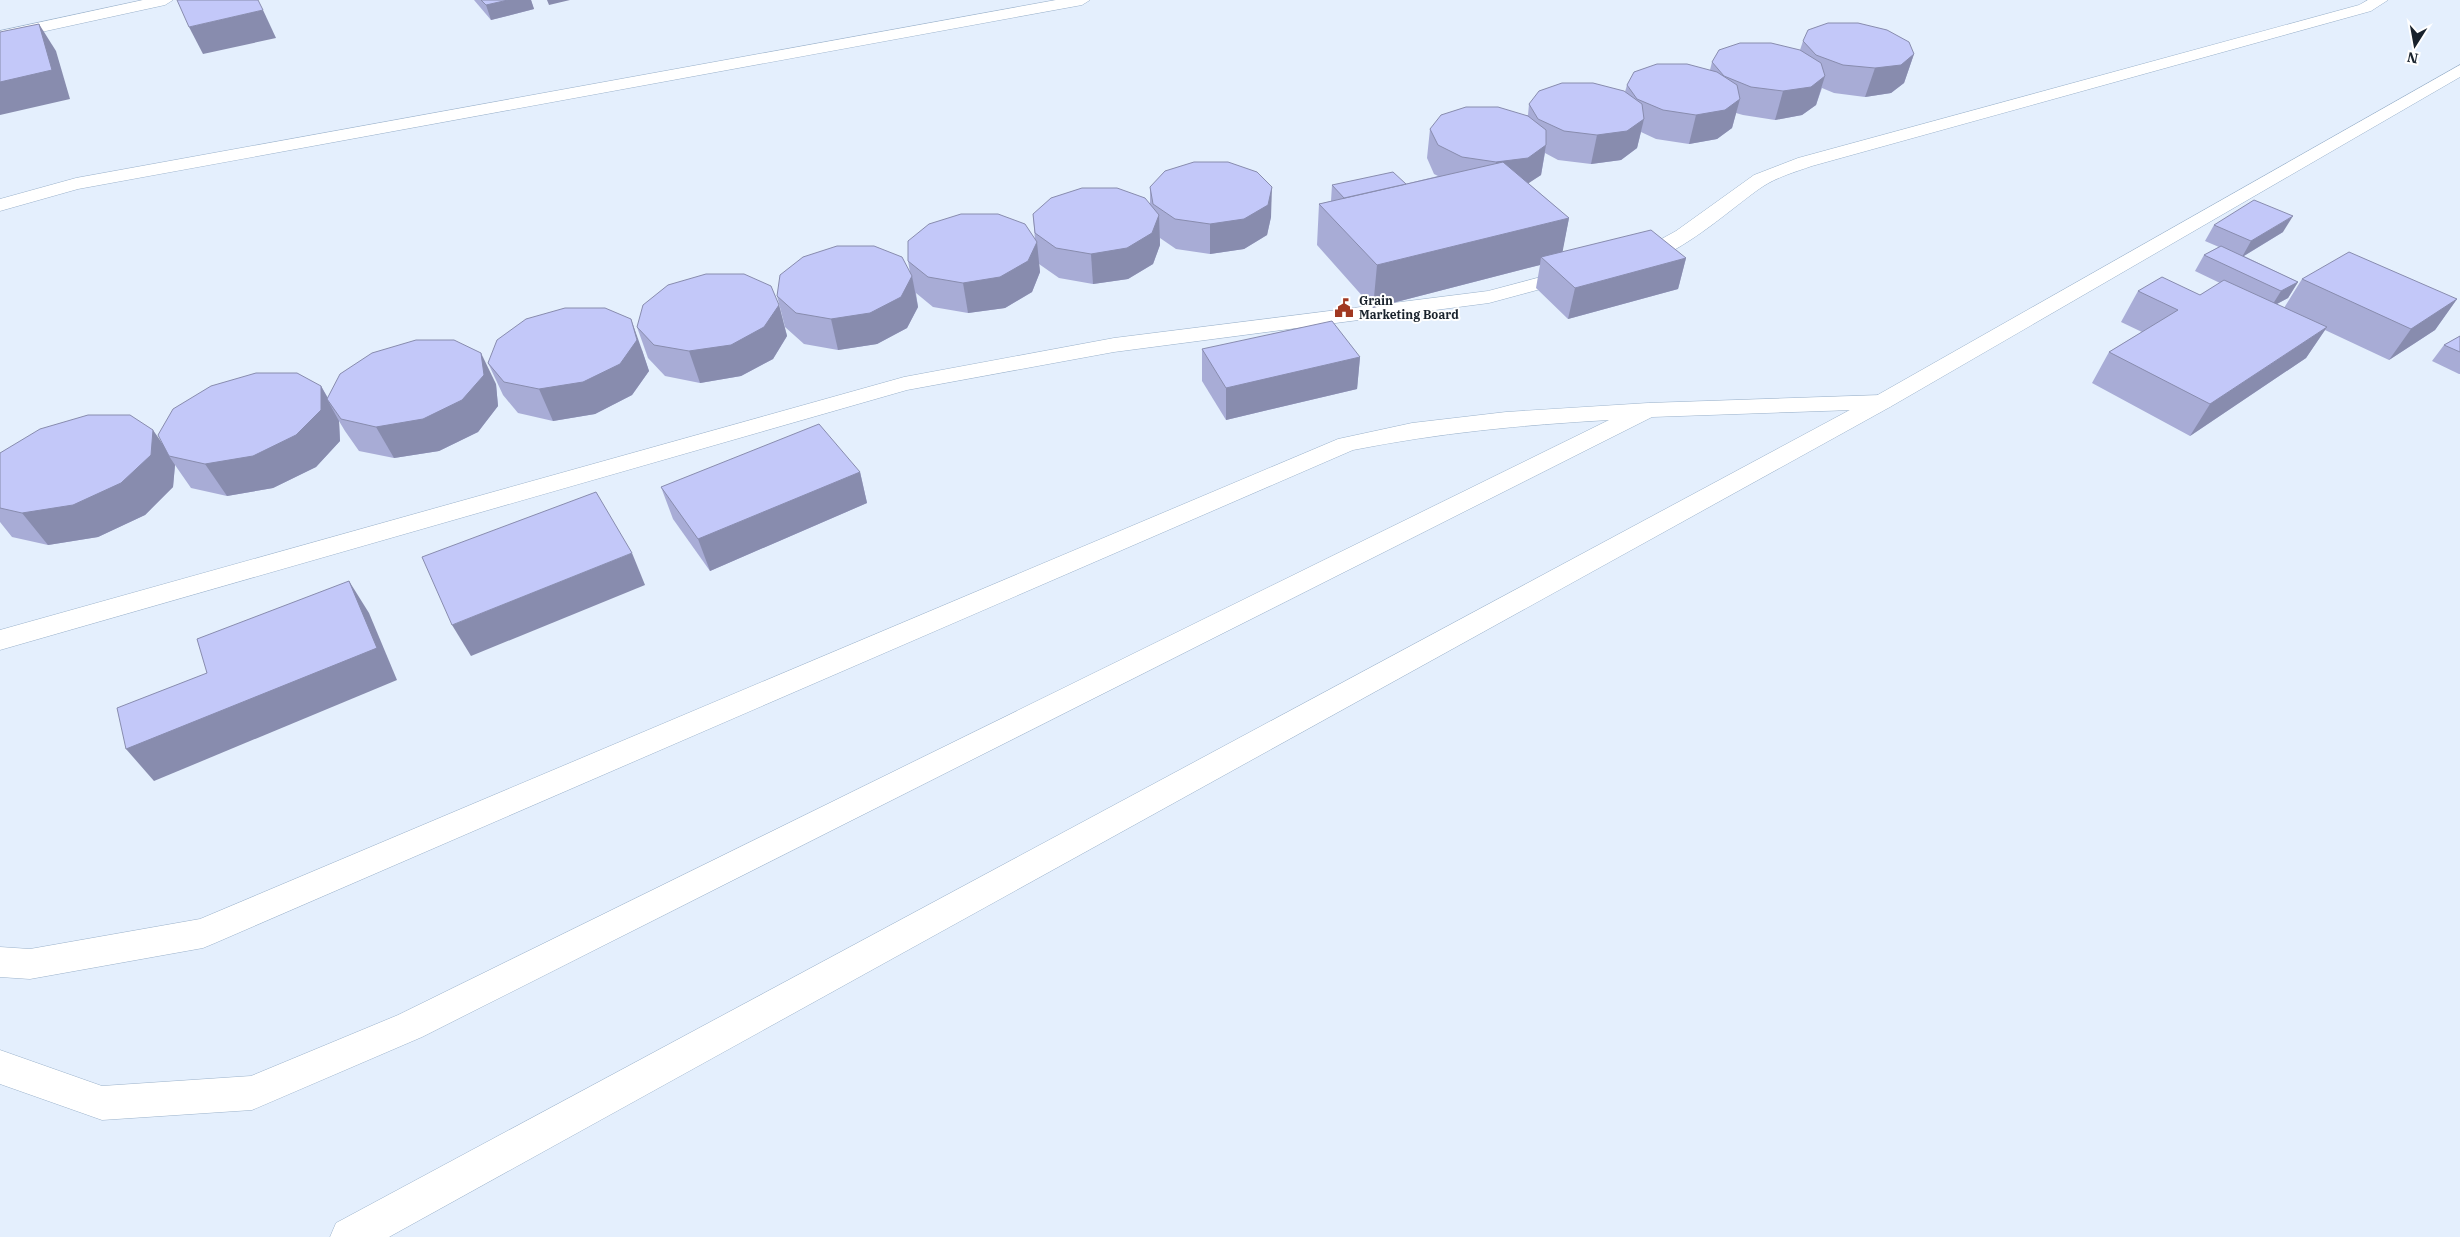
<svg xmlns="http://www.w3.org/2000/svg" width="2460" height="1237" font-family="'IBM Plex Serif',serif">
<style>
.built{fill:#e4effd}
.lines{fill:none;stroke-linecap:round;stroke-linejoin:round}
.lane-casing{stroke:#9bb2cb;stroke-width:1}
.street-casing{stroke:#9bb2cb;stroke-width:1}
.lane{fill:#fff;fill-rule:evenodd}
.street{fill:#fff;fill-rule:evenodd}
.wall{fill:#a8acd6}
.shaded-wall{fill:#888cae}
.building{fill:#c3c8f9;stroke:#888cae}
.labels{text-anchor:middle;stroke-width:4;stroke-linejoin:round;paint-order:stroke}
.far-poi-label{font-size:12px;font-weight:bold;fill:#19222c;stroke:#fff;text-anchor:start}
</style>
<rect width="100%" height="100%" fill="#fafafa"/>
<!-- built -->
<rect class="built" x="0" y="0" width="2460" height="1237"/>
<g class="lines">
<!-- lane casing -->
<g class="lane-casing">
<g id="lane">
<polygon points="1056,0 1090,0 1082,5 78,189 0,211 0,199 76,178"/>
<path d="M2368,0H2388L2371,11L1812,166C1795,172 1777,177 1762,187C1732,207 1663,272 1627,262L1624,258L1627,254L1645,248L1676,231L1754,175L1798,158L2359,5Z"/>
<polygon points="1571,269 1578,271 1582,275 1578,279 1489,303 1114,352 907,390 0,650 0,630 904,377 1114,338 1488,291"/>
<path d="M1882,395L1890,397L1894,402L1890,407L1882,409L1652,417L422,1037L252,1110L102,1120L0,1084V1050L102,1086L251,1076L398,1015L1609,420C1522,425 1438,433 1353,450L215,943L203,948L30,979L0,977V947L30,949L200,919L1338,439L1412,423L1506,412L1648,403Z"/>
</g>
</g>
<!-- street casing -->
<g class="street-casing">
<g id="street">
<polygon points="143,0 173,0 165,5 0,41 0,31"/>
<polygon points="2460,65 2460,77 1890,407 389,1237 330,1237 336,1223 1874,397"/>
</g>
</g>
<!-- lane -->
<use href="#lane" class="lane"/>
<!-- street -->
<use href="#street" class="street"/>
</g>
<!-- wall -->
<g class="wall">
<polygon points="474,0 531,0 534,9 491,20"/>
<polygon points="1803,41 1914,54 1904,83 1891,93 1865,97 1834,93 1822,88 1816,105 1802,115 1775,120 1743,115 1736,113 1732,128 1717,139 1689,144 1656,139 1641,132 1637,148 1621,160 1591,164 1558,160 1545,153 1541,175 1528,183 1569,218 1562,252 1686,258 1678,289 1568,319 1536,288 1540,265 1373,308 1317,245 1319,204 1331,201 1332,185 1405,184 1438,176 1434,174 1427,158 1430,129 1528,115 1529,104 1625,92 1627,85 1710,70 1712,62 1800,50"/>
<polygon points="1150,187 1271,217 1267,235 1244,249 1210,254 1176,249 1160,238 1160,245 1153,264 1128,279 1093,284 1059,278 1039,264 1040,272 1032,292 1005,308 968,313 933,307 916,293 918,307 907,328 877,344 838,350 804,344 785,327 777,296 910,272 908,261 1035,240 1033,214 1150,205"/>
<polygon points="2214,225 2283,232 2244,256 2298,282 2288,298 2277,304 2284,308 2302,279 2457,299 2435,330 2389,360 2325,330 2306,358 2190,436 2092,383 2109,352 2142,332 2121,322 2138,291 2200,295 2220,283 2195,271 2204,255 2219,247 2205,241"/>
<polygon points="779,305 787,336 773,359 741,376 700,383 665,376 648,358 637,327"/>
<polygon points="2460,336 2460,374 2459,374 2432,361 2444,345"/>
<polygon points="1202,349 1360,357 1357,389 1226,420 1202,381"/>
<polygon points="642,350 649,371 632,395 595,414 553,421 518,413 503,395 488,363"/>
<polygon points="496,384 498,406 478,432 439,451 394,458 359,451 345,431 339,421 340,441 316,467 273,488 227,496 191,488 175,465 173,487 145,515 98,537 48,545 12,537 0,522 0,453 162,443 321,386 328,398"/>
<polygon points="860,472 867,503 710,571 673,519 661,487"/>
</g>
<!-- shaded-wall -->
<g class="shaded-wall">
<polygon points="508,0 531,0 534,9 491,20 486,5"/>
<polygon points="547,0 570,0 549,5"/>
<polygon points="263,10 276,38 203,54 189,27"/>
<polygon points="39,24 56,51 70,99 0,115 0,82"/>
<polygon points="1914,54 1904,83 1891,93 1865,97 1875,68"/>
<polygon points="1825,76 1816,105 1802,115 1775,120 1783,91"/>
<polygon points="1740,99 1732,128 1717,139 1689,144 1696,115"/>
<polygon points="1644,119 1637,148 1621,160 1591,164 1597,135"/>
<polygon points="1546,145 1541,175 1523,187 1492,192 1496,162"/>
<polygon points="1272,187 1271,217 1267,235 1244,249 1210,254 1210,224"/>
<polygon points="1159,215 1160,245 1153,264 1128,279 1093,284 1091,254"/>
<polygon points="2293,216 2283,232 2242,257 2251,241"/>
<polygon points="1569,218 1561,260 1541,257 1540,265 1373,308 1377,265"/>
<polygon points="1037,242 1040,272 1032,292 1005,308 968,313 963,283"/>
<polygon points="1686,258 1678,289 1568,319 1575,288"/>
<polygon points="912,276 918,307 907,328 877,344 838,350 831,319"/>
<polygon points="2298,282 2288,298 2271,307 2281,291"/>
<polygon points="2457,299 2435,330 2389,360 2411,329"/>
<polygon points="779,305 787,336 773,359 741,376 700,383 689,351"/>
<polygon points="631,319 642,350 649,371 632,395 595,414 553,421 539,389"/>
<polygon points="2327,327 2306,358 2190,436 2210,404"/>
<polygon points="481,353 496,384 498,406 478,432 439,451 394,458 376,427"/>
<polygon points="1360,357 1357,389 1226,420 1226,388"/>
<polygon points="321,386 336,413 327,399 339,421 340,441 316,467 273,488 227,496 205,464"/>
<polygon points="153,430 171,456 169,456 175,465 173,487 145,515 98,537 48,545 22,513"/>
<polygon points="860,472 867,503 710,571 698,539"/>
<polygon points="632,553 645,585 471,656 452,625"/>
<polygon points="349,581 369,613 397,680 154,781 126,749"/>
</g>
<!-- building -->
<g class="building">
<polygon points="177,0 258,0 263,10 189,27"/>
<polygon points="481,0 508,0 486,5"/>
<polygon points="1828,23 1858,23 1887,30 1909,42 1914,54 1901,65 1875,68 1843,65 1816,55 1803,41 1808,30"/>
<polygon points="39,24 52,70 0,82 0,32"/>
<polygon points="1740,43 1771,43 1800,50 1821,63 1825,76 1811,87 1783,91 1751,87 1724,76 1712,62 1719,50"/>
<polygon points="1657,64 1687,64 1717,72 1737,85 1740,99 1725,110 1696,115 1663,110 1637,99 1627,85 1634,72"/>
<polygon points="1562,83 1593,83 1624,91 1642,104 1644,119 1627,131 1597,135 1564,131 1538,119 1529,104 1539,91"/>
<polygon points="1466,107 1498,107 1528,116 1546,130 1546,145 1528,158 1496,162 1462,157 1438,145 1430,129 1441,115"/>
<polygon points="1194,162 1228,162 1257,172 1272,187 1268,205 1244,219 1210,224 1175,219 1153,204 1150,187 1165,171"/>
<polygon points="1503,162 1569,218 1377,265 1319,204"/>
<polygon points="1393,172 1406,184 1344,198 1332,185"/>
<polygon points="1082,188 1117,188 1145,198 1159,215 1152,233 1127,248 1091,254 1056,248 1035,233 1033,214 1051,198"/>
<polygon points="2254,200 2293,216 2251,241 2214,225"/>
<polygon points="961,214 998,214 1025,224 1037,242 1028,261 1000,277 963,283 928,277 908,261 908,241 929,224"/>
<polygon points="1651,230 1686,258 1575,288 1541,257"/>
<polygon points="837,246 874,246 902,257 912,276 901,297 870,313 831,319 796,313 777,296 780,275 803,257"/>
<polygon points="2221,246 2298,282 2281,291 2204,255"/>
<polygon points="2349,252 2457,299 2411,329 2302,279"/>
<polygon points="706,274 744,274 771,286 779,305 764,327 731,345 689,351 654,345 637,327 643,305 668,285"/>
<polygon points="2162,277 2200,295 2224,280 2327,327 2210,404 2109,352 2178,310 2138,291"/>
<polygon points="565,308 605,308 631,319 637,340 620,364 583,382 539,389 504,382 488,363 497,340 526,319"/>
<polygon points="1332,321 1360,357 1226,388 1202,349"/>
<polygon points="2460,336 2460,352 2444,345"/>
<polygon points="416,340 454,340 481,353 484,375 462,400 423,419 376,427 341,419 327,399 340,374 372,353"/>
<polygon points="256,373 297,373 321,386 321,410 296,435 253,456 205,464 169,456 158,435 173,409 211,386"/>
<polygon points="88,415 130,415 153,430 151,455 121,483 73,505 22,513 0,508 0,453 40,429"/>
<polygon points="819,424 860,472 698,539 661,487"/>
<polygon points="596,492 632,553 452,625 422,557"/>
<polygon points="349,581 377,648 126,749 117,708 207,673 197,639"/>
</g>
<!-- icons -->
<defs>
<g id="civic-bare" transform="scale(1.5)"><path d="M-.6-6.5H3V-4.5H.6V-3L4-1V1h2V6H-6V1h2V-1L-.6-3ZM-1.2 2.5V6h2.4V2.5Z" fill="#a13821" stroke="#fff" stroke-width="2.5" paint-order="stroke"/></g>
</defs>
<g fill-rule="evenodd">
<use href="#civic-bare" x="1344" y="308"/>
</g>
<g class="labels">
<!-- far-poi labels -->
<g class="far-poi-label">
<text x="1359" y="305">Grain<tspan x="1359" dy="14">Marketing Board</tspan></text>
</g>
</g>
<!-- north arrow -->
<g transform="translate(2415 45) rotate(191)" stroke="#ffffff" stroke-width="4" paint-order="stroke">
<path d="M0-4L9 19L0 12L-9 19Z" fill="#19222c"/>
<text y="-8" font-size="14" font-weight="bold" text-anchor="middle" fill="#19222c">N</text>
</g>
</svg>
